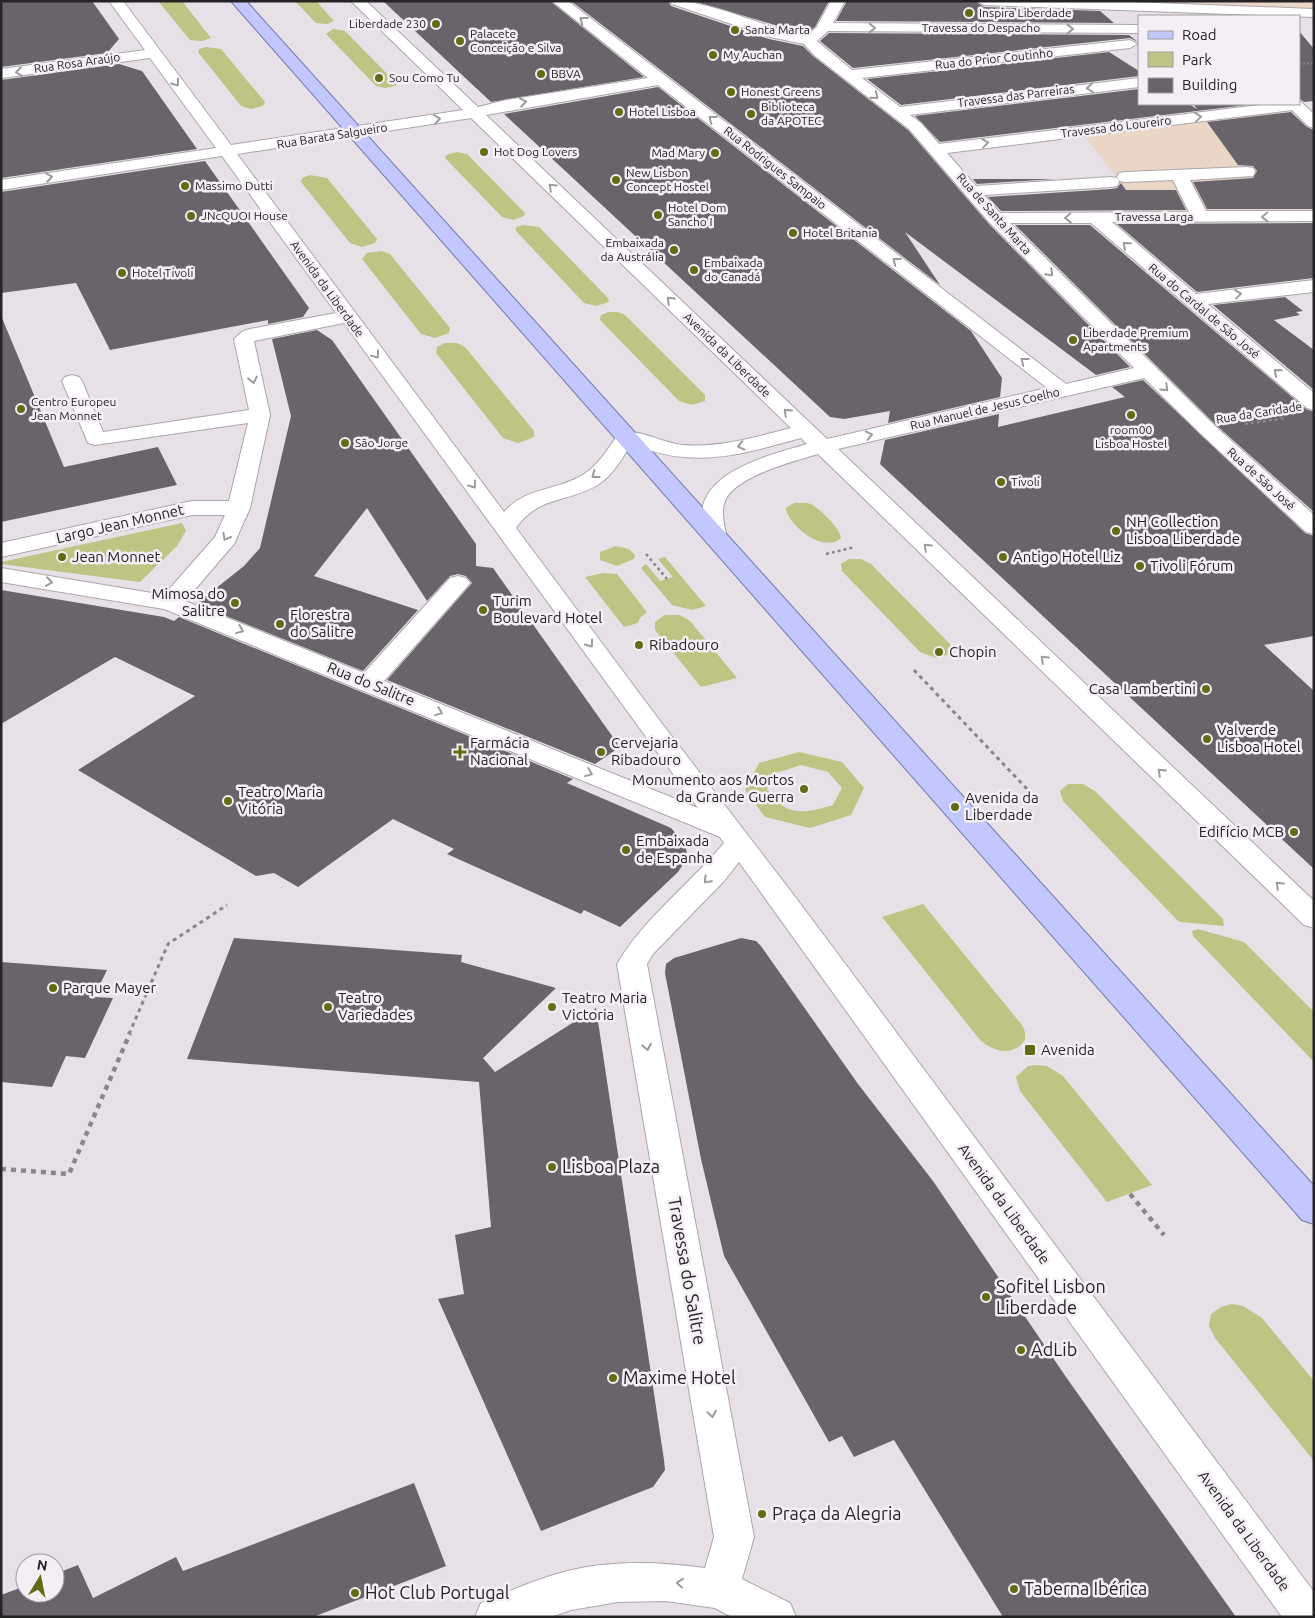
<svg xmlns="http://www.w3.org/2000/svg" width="1315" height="1618" font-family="Ubuntu,sans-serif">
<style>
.medical{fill:#ead5c7}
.green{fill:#bec484;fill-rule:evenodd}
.building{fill:#69646a}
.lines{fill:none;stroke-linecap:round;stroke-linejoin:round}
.minor-casing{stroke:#aba6ac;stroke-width:2}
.major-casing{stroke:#7077b0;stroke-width:2}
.path-far3{stroke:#8a868b;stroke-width:2;stroke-dasharray:2 2;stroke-linecap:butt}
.path-far2{stroke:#8a868b;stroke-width:2.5;stroke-dasharray:3 3;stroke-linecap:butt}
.path-far1{stroke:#8a868b;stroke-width:3;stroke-dasharray:4 4;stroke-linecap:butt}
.path{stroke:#8a868b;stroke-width:4.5;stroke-dasharray:5 5;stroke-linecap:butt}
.minor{fill:#fff;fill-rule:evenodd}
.major{fill:#c2c8fd;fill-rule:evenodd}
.oneway{stroke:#9d9c9d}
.poi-dot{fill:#616c13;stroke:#f4eef5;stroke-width:2}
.labels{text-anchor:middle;stroke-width:5;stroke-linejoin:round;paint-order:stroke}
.far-poi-label{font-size:12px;fill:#252326;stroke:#f4eef5;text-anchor:start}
.far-street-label{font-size:12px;fill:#252326;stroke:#f4eef5}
.poi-label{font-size:15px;fill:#252326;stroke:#f4eef5;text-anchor:start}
.street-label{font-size:15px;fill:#252326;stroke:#f4eef5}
.near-poi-label{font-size:18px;fill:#252326;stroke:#f4eef5;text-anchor:start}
.near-street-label{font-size:18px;fill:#252326;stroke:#f4eef5}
</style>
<rect width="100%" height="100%" fill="#e7e1e7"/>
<!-- medical -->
<g class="medical">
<polygon points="1037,1 1314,1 1314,11"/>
<polygon points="1273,113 1281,114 1314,148 1314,210 1143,211 1083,134"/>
</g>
<!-- green -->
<g class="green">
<polygon points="158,1 182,1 211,38 202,41 190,40"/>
<polygon points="295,1 316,1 334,21 327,24 316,23"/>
<polygon points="333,29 345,31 396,83 396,86 385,88 376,86 326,34"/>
<polygon points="206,47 221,49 265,102 263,106 251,109 241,106 198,52 199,49"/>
<polygon points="457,152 467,154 525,213 524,216 513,220 502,217 445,158 446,155"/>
<polygon points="310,175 327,178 377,239 375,243 362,247 350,243 301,182 302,178"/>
<polygon points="523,225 539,227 608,298 609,302 596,306 584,303 516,231 516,227"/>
<polygon points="382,251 390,254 450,328 449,333 435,338 421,334 362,259 367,253"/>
<polygon points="608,312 618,312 625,315 705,395 705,401 692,405 679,401 600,320 601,315"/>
<polygon points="445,343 457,343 465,347 534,431 534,437 518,443 503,438 436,353 437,347"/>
<path d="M794,503C800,503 805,502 811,504C820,509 840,528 841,538C822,555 786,522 786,508Z"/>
<polygon points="182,523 186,531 177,546 140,582 1,564 1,562"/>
<polygon points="616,546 629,549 635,555 634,559 617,566 600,560 600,552"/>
<polygon points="665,557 706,606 692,610 672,605 641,568 646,564 660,581 673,577 658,559"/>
<polygon points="849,559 861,559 871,564 950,644 952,649 950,654 936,658 920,652 842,571 841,564"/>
<polygon points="603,573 617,574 647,612 640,618 638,623 624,627 585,577"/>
<polygon points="665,615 680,615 690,621 737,678 701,687 655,630 655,622"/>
<path d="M799,752L842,762L864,788L851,815L810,828L765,817L745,790L759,763ZM801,765L828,772L842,788L833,805C803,814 786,817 767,789L776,773Z"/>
<polygon points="1068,784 1083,784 1095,791 1223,919 1224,926 1180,922 1177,920 1063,801 1060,791"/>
<path d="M923,904L1022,1025L1025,1032V1040C1013,1057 994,1052 980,1040L882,917Z"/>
<polygon points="1198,929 1244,942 1314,1012 1314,1062 1193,936 1192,931"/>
<polygon points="1037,1065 1047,1066 1063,1076 1152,1185 1107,1202 1020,1091 1016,1077 1028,1066"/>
<polygon points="1232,1304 1243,1306 1262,1318 1314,1381 1314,1461 1215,1338 1209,1326 1211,1314 1221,1307"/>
</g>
<!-- building -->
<g class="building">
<polygon points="1,1 92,1 119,39 107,53 1,67"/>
<polygon points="383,1 550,1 644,77 491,102"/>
<polygon points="571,1 668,1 671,6 769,39 803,46 813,56 908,130 988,223 1130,367 1096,375 905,232 940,285"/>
<polygon points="693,1 829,1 815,27 806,34"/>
<polygon points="847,1 975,1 984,7 1100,11 1114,23 836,21"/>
<polygon points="1299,31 1314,49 1314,101 1304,102 1299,98"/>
<polygon points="829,33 1129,35 1138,42 1130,38 853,68 820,41"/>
<polygon points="1109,52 1139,71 1139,76 901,105 867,79"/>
<polygon points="119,64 142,71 197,149 1,178 1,80"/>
<polygon points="658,87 971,331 1002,378 1000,397 888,423 890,411 844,419 830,417 504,114"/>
<polygon points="1139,89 1139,104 1189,104 1197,109 1193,104 1255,104 940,142 915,116"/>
<polygon points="1291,112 1307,127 1314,130 1314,209 1207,209 1193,182 1253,178 1257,171 1253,166 1238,165 1207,122"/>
<polygon points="205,161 309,308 303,317 268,324 268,320 110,350 76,283 1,293 1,192"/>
<polygon points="973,179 1055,179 977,184"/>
<polygon points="1121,183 1126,190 1176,190 1186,210 1001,211 988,197 1111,189 1117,188"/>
<polygon points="1314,223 1314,278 1197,292 1117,224"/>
<polygon points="1015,225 1090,225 1306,409 1314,412 1314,512 1216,425"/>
<polygon points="1285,297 1303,311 1296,312 1300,315 1274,320 1314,350 1314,390 1213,305"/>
<polygon points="2,318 64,467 158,447 177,485 1,522"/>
<polygon points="317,330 332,340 476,544 476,566 493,568 620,747 595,764 387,680 472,583 466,576 458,574 450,576 427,601 367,508 314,576 418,610 363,671 196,604 244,566 260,548 291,416 272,339"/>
<polygon points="1143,380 1305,533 1314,536 1314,636 1264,645 1314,691 1314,869 880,464 885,440 999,414 998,427 1040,417 1125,397 1112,387"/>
<polygon points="1,590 164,617 174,621 179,617 573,779 567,783 671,828 685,844 687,854 684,863 678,872 620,927 584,910 581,914 447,854 454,849 393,819 298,887 274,873 256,876 78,770 195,696 115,657 1,724"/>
<polygon points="234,938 462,955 461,962 556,988 483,1058 495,1072 596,1008 664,1460 665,1470 653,1487 541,1531 438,1299 464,1294 455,1235 491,1227 479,1082 187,1059"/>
<polygon points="741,938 756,941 761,946 858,1084 933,1181 1066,1377 1236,1617 1003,1617 894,1440 854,1457 842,1436 829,1442 724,1256 701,1159 665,973 666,964 674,958"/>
<polygon points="1,962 107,970 94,997 113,998 85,1058 66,1056 52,1087 1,1082"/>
<polygon points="414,1483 446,1566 313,1617 1,1617 1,1595 25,1586 25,1593 55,1593 55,1574 78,1565 93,1598 176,1557 183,1571"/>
</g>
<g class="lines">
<!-- minor casing -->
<g class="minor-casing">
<g id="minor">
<path d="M109,1H123L231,145L463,110L351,1H366L478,107L506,100L648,78L552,1H568L1066,384L1134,368L989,222L909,129L814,55L804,44L770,37L672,4L670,1C715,1 761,27 806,36L816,28L831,1H845L833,23L1139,25V33L828,31L817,41L852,70L1130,40L1137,44L1130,48L862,78L900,107L1139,78V87L910,115L921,123L939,144L1268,104H1299V100L1314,114V128L1308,126L1292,110L947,153L976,186L1111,177L1117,178L1119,182L1117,186L1111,187L984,195L1000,213L1189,212L1173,180L1125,182L1119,181L1117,177L1119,173L1125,172L1247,167L1253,168L1255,172L1253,176L1190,180L1206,211H1314V221L1112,222L1196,294L1314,280V292L1208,304L1314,393V410L1307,408L1091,223H1010L1215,426L1314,515V534L1306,532L1201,434L1144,378L838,449L1314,901V928L1304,925L818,454C794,461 741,475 727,497C719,509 725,527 727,539L724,544L716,546L708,544C703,537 703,530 702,522C696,472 770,455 807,444L801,438C763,448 724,461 684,457C666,456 648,450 631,445C622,458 613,475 599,484C569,503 539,495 516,528L657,717L796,898L1314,1592V1617H1282L739,862L724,881L653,954L647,964L754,1537L742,1579L790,1603L796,1617H732L715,1608L666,1601L618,1602L571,1610L551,1617H475L481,1603C510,1591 541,1577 572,1570C615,1560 661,1562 705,1568L714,1537L617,964C644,918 690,884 724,843L720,837L164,609L1,582V568L164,595L215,537L225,515H192L1,557V543L192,501H229L248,423L95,445L88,443L62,381L65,377L72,375L79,377L82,381L103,432L249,410L234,339L243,331L250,329L336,313L222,156L1,190V180L216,148L150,58L1,78V69L145,50ZM658,85L1047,388L827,439L486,115ZM471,118L791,428C756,437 720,448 683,445C662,443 639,428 619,433C609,447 599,465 584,474C558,491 525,487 504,512L237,154ZM344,323L698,808L384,681L466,588L470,583L466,578L458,576L450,578L364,673L185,601L234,544L250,508L270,415L254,341Z"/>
<polygon points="977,1 1104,1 1314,9 1314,17 984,5"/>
</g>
</g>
<!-- major casing -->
<g class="major-casing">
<polygon id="major" points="231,1 246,1 1314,1186 1314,1224 1302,1220"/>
</g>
<!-- path-far3 -->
<polyline class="path-far3" points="1299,64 1314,63"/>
<!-- path-far2 -->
<g class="path-far2">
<polyline points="1245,424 1286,418"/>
<polyline points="646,554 667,579"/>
<polyline points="826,554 855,547"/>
</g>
<!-- path-far1 -->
<g class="path-far1">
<polyline points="914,670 1029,791"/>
<polyline points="129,1034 168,944 227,905"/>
</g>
<!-- path -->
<g class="path">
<polyline points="1,1169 69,1174 130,1033"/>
<polyline points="1130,1194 1164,1235"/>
</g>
<!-- minor -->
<use href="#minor" class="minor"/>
<!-- major -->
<use href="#major" class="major"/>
</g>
<!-- one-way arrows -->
<defs><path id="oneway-chevron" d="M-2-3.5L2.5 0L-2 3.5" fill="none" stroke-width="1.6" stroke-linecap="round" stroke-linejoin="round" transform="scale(1.25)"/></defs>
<g class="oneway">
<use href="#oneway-chevron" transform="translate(583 20) rotate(-142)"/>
<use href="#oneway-chevron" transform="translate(872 28)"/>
<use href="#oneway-chevron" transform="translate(1070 29)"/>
<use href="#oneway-chevron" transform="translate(19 72) rotate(172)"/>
<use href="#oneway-chevron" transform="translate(176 83) rotate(54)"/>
<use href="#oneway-chevron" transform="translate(1090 88) rotate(174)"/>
<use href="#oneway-chevron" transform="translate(875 96) rotate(39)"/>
<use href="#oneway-chevron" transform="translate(523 102) rotate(-9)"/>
<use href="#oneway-chevron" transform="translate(1198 117) rotate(-7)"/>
<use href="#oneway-chevron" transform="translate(437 119) rotate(-9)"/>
<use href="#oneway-chevron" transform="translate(712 119) rotate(-142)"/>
<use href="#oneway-chevron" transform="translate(985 143) rotate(-7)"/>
<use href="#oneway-chevron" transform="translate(49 177) rotate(-9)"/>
<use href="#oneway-chevron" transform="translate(552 187) rotate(-136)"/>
<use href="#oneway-chevron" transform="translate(1265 217) rotate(179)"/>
<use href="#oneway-chevron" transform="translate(1068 218) rotate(179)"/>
<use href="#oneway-chevron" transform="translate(1126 245) rotate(-139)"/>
<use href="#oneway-chevron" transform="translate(896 261) rotate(-142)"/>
<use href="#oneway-chevron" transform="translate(1050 273) rotate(45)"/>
<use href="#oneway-chevron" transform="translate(1238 294) rotate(-7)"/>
<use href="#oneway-chevron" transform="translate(670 300) rotate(-136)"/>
<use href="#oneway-chevron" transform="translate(376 355) rotate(53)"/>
<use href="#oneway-chevron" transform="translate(1024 361) rotate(-142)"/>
<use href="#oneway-chevron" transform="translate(1277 372) rotate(-140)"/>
<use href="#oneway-chevron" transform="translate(253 380) rotate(78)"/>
<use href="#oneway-chevron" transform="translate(1165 388) rotate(44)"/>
<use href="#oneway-chevron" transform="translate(787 412) rotate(-136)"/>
<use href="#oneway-chevron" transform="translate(869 435) rotate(-13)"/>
<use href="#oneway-chevron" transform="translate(741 446) rotate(167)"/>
<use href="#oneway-chevron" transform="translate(595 475) rotate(143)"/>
<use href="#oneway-chevron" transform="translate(473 485) rotate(54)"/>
<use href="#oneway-chevron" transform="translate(226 537) rotate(120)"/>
<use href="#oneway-chevron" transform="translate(927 547) rotate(-136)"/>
<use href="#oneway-chevron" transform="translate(49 582) rotate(8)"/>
<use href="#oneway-chevron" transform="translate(240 630) rotate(22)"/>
<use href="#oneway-chevron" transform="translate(590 644) rotate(54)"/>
<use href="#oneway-chevron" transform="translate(1044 659) rotate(-136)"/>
<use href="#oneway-chevron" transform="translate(439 712) rotate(22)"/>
<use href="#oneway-chevron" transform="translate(1161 772) rotate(-136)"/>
<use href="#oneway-chevron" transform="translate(589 773) rotate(22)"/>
<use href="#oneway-chevron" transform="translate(707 880) rotate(134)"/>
<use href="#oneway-chevron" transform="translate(1279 885) rotate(-136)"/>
<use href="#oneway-chevron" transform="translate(647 1047) rotate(80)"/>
<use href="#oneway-chevron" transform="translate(712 1414) rotate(80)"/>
<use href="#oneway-chevron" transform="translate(680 1583) rotate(-174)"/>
</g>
<!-- markers -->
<g class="poi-dot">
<circle cx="969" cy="13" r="5"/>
<circle cx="436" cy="24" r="5"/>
<circle cx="735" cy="30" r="5"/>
<circle cx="460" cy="41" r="5"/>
<circle cx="713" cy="55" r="5"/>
<circle cx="541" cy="74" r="5"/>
<circle cx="379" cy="78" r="5"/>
<circle cx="731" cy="92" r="5"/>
<circle cx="619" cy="112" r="5"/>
<circle cx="751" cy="114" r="5"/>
<circle cx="484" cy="152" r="5"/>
<circle cx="715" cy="153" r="5"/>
<circle cx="616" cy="180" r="5"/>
<circle cx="185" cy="186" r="5"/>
<circle cx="658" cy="215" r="5"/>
<circle cx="191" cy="216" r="5"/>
<circle cx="793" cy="233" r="5"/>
<circle cx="674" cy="250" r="5"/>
<circle cx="694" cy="270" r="5"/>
<circle cx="122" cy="273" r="5"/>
<circle cx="1073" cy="340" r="5"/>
<circle cx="21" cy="409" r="5"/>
<circle cx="1131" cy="415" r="5"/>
<circle cx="345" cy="443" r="5"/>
<circle cx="1001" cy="482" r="5"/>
<circle cx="1116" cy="531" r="5"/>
<circle cx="62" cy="557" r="5"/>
<circle cx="1003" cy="557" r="5"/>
<circle cx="1140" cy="566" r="5"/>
<circle cx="235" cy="603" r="5"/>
<circle cx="483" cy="610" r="5"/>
<circle cx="280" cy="624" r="5"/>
<circle cx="639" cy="645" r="5"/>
<circle cx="939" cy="652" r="5"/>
<circle cx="1206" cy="689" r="5"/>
<circle cx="1207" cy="739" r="5"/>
<path d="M457.5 744.5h5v5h5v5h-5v5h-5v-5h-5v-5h5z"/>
<circle cx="601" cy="752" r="5"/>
<circle cx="804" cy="789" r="5"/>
<circle cx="228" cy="801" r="5"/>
<circle cx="955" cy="807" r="5"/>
<circle cx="1294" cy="832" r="5"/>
<circle cx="626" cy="850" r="5"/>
<circle cx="53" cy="988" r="5"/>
<circle cx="328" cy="1007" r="5"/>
<circle cx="552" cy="1007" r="5"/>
<rect x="1024" y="1044" width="12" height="12" rx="2.5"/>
<circle cx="552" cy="1167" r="5"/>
<circle cx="986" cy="1297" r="5"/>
<circle cx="1021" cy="1350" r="5"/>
<circle cx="613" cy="1378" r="5"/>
<circle cx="762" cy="1514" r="5"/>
<circle cx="1014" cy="1589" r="5"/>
<circle cx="355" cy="1593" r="5"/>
</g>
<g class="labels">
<!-- far-poi labels -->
<g class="far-poi-label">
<text x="979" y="17">Inspira Liberdade</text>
<text x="426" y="28" text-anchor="end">Liberdade 230</text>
<text x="745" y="34">Santa Marta</text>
<text x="470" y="38">Palacete<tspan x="470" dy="14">Conceição e Silva</tspan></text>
<text x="723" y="59">My Auchan</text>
<text x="551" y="78">BBVA</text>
<text x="389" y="82">Sou Como Tu</text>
<text x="741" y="96">Honest Greens</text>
<text x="761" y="111">Biblioteca<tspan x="761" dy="14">da APOTEC</tspan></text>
<text x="629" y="116">Hotel Lisboa</text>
<text x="494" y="156">Hot Dog Lovers</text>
<text x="705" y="157" text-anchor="end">Mad Mary</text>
<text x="626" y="177">New Lisbon<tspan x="626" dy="14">Concept Hostel</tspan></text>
<text x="195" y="190">Massimo Dutti</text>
<text x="668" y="212">Hotel Dom<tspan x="668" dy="14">Sancho I</tspan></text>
<text x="201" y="220">JNcQUOI House</text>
<text x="803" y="237">Hotel Britania</text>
<text x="664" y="247" text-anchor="end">Embaixada<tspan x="664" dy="14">da Austrália</tspan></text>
<text x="704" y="267">Embaixada<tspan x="704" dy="14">do Canadá</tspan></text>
<text x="132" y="277">Hotel Tivoli</text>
<text x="1083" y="337">Liberdade Premium<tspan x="1083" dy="14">Apartments</tspan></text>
<text x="31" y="406">Centro Europeu<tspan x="31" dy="14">Jean Monnet</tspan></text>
<text x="1131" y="434" text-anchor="middle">room00<tspan x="1131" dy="14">Lisboa Hostel</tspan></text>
<text x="355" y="447">São Jorge</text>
<text x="1011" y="486">Tivoli</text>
</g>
<!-- far-street labels -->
<g class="far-street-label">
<text x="981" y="32">Travessa do Despacho</text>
<text transform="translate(994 59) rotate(-6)" y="4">Rua do Prior Coutinho</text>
<text transform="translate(77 63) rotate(-8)" y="4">Rua Rosa Araújo</text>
<text transform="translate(1016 96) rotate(-7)" y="4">Travessa das Parreiras</text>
<text transform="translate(1116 127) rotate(-7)" y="4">Travessa do Loureiro</text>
<text transform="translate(332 136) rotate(-9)" y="4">Rua Barata Salgueiro</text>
<text transform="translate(775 168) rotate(38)" y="4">Rua Rodrigues Sampaio</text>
<text transform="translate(994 214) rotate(48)" y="4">Rua de Santa Marta</text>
<text x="1154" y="221">Travessa Larga</text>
<text transform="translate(327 289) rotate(54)" y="4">Avenida da Liberdade</text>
<text transform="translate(1204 311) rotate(40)" y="4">Rua do Cardal de São José</text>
<text transform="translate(727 355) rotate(44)" y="4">Avenida da Liberdade</text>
<text transform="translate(985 409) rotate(-13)" y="4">Rua Manuel de Jesus Coelho</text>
<text transform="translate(1259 413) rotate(-9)" y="4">Rua da Caridade</text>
<text transform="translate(1261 479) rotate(42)" y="4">Rua de São José</text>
</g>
<!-- poi labels -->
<g class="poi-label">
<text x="1126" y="527">NH Collection<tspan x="1126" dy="17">Lisboa Liberdade</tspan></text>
<text x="72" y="562">Jean Monnet</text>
<text x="1013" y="562">Antigo Hotel Liz</text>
<text x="1150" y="571">Tivoli Fórum</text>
<text x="225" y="599" text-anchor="end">Mimosa do<tspan x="225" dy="17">Salitre</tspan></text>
<text x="493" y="606">Turim<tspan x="493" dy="17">Boulevard Hotel</tspan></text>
<text x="290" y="620">Florestra<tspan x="290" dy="17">do Salitre</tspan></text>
<text x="649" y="650">Ribadouro</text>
<text x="949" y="657">Chopin</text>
<text x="1196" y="694" text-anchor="end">Casa Lambertini</text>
<text x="1217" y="735">Valverde<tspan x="1217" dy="17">Lisboa Hotel</tspan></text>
<text x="470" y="748">Farmácia<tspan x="470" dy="17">Nacional</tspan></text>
<text x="611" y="748">Cervejaria<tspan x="611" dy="17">Ribadouro</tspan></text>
<text x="794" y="785" text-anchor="end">Monumento aos Mortos<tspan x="794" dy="17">da Grande Guerra</tspan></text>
<text x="238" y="797">Teatro Maria<tspan x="238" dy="17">Vitória</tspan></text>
<text x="965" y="803">Avenida da<tspan x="965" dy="17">Liberdade</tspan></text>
<text x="1284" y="837" text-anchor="end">Edifício MCB</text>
<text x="636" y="846">Embaixada<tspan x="636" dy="17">de Espanha</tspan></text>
<text x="63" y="993">Parque Mayer</text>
<text x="338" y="1003">Teatro<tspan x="338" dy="17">Variedades</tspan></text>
<text x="562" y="1003">Teatro Maria<tspan x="562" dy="17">Victoria</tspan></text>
<text x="1041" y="1055">Avenida</text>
</g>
<!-- street labels -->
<g class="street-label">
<text transform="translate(120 524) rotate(-13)" y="5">Largo Jean Monnet</text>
<text transform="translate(371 684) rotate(22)" y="5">Rua do Salitre</text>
<text transform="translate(1004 1204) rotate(54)" y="5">Avenida da Liberdade</text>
<text transform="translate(1244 1531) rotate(54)" y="5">Avenida da Liberdade</text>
</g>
<!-- near-poi labels -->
<g class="near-poi-label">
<text x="562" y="1173">Lisboa Plaza</text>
<text x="996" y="1293">Sofitel Lisbon<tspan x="996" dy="21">Liberdade</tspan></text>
<text x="1031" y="1356">AdLib</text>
<text x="623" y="1384">Maxime Hotel</text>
<text x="772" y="1520">Praça da Alegria</text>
<text x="1024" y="1595">Taberna Ibérica</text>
<text x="365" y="1599">Hot Club Portugal</text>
</g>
<!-- near-street labels -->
<g class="near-street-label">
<text transform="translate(687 1271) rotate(80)" y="6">Travessa do Salitre</text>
</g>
</g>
<!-- border -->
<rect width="1315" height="1618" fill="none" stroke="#252326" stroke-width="5"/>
<!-- legend -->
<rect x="1138" y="15" width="162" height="90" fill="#f4eef5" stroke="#a19da2"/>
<rect x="1148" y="31" width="25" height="8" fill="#c2c8fd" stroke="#a19da2"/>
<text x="1182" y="40" font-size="15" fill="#252326">Road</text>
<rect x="1148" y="52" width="25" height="15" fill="#bec484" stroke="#a19da2"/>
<text x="1182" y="65" font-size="15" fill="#252326">Park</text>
<rect x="1148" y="78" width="25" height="15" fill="#69646a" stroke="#a19da2"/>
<text x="1182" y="90" font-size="15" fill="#252326">Building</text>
<!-- north arrow -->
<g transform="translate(40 1578) rotate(10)"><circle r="24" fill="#f4eef5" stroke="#a19da2"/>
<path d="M0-4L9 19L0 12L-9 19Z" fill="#616c13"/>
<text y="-8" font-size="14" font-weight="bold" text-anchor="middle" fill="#252326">N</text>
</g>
</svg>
